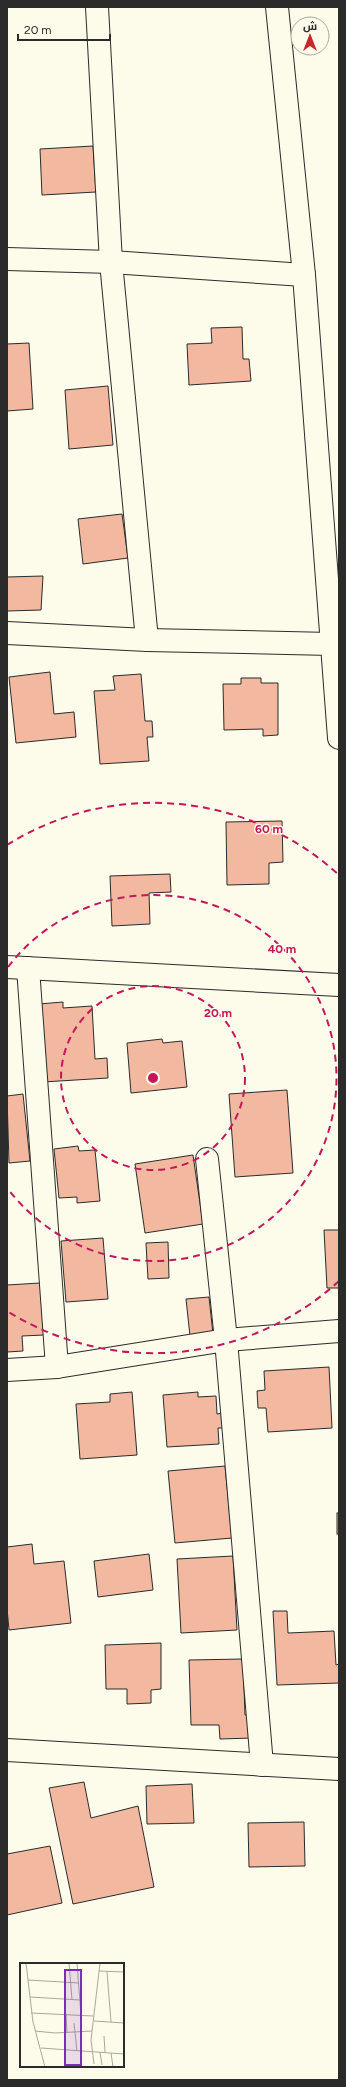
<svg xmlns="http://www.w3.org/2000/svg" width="346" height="2087" font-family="Figtree,Cairo,sans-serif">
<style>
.building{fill:#f2b8a0;stroke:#2b2b2b}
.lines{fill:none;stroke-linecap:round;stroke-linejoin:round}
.minor-casing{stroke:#2b2b2b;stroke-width:24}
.minor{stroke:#fdfbea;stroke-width:22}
.ring{fill:none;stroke:#c2185b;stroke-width:2;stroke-dasharray:7 5}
.inset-road{fill:none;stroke:#a9a89e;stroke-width:1}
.view{fill:#7b2cbf;fill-opacity:0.15;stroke:#7b2cbf;stroke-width:2}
.inset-edge{fill:none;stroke:#2b2b2b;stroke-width:2}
.centre{fill:#c2185b;stroke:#fdfbea;stroke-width:2}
.ring-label{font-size:12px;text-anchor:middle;font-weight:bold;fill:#c2185b;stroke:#fdfbea;stroke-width:3;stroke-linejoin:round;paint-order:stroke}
</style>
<rect width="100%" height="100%" fill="#fdfbea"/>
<!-- building -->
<g class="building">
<polygon points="93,146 96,192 42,195 40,149"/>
<polygon points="242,327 243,359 249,359 251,381 189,385 187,344 212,343 211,328"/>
<polygon points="29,343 33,409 7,411 7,344"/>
<polygon points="108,386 113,445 69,449 65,390"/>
<polygon points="122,514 128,558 83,564 78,519"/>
<polygon points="43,576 41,610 7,611 7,577"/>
<polygon points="50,672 54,714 74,712 76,737 16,743 9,677"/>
<polygon points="141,674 145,721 152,721 153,737 147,737 149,761 100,764 94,691 115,690 113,676"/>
<polygon points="241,678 261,678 261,683 278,683 278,735 263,736 263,729 224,730 223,684 241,684"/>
<polygon points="282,821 283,862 269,863 269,884 227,885 226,822"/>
<polygon points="170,874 171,892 149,893 150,924 112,926 110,876"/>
<polygon points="63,1002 63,1008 92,1006 95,1059 107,1058 108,1078 43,1082 39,1004"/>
<polygon points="162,1039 163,1043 182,1041 187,1087 131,1093 127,1043"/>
<polygon points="287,1090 293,1173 235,1177 229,1094"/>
<polygon points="23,1094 30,1161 9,1163 7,1096"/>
<polygon points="78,1146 79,1151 95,1150 100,1201 77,1203 77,1197 59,1198 54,1149"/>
<polygon points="193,1155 203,1224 145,1233 135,1164"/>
<polygon points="324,1230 339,1230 339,1288 327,1288"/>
<polygon points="103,1238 108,1299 66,1302 61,1241"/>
<polygon points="168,1242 169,1278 148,1279 146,1243"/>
<polygon points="40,1283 44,1335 22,1336 23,1351 7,1352 7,1285"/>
<polygon points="209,1297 213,1334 190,1336 186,1299"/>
<polygon points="329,1367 332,1428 268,1432 266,1408 258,1408 257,1391 265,1390 264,1371"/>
<polygon points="132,1392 137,1455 80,1459 76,1404 110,1402 110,1394"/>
<polygon points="198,1392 198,1397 216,1396 217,1414 223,1413 225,1428 218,1428 219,1444 167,1447 163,1395"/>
<polygon points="225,1466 232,1538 175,1543 168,1471"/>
<rect x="337" y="1513" width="2" height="21"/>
<polygon points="32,1544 34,1564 64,1561 71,1623 9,1630 7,1608 7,1547"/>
<polygon points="149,1554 153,1590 98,1597 94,1561"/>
<polygon points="233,1556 237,1630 181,1633 177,1559"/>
<polygon points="273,1611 287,1611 288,1633 334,1631 336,1665 339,1664 339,1683 277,1685"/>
<polygon points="161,1643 161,1689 151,1690 151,1703 127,1704 127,1689 106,1689 105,1645"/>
<polygon points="243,1659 245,1715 251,1714 252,1738 220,1739 219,1725 191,1725 189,1660"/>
<polygon points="84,1782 91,1818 138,1806 154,1887 73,1904 49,1788"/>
<polygon points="192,1784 194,1823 147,1824 146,1786"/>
<polygon points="304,1822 305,1866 249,1867 248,1823"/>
<polygon points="50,1846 62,1903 7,1915 7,1854"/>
</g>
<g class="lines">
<!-- minor casing -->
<g class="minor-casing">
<g id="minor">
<polyline points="97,7 111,262 147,640"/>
<polyline points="277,7 304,275 339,738"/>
<polyline points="7,259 111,262 304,275"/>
<polyline points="7,633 147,640 331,644"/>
<polyline points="7,967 339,985"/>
<polyline points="28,968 57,1367"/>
<polyline points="207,1159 226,1340 262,1765"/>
<polyline points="7,1370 57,1367 226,1340 339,1331"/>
<polyline points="7,1750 339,1769"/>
</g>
</g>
<!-- minor -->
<use href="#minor" class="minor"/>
</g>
<!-- distance rings -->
<g class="ring">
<circle cx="153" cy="1078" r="92"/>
<path d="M8 967A183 183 0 1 1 8 1189"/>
<path d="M339 1281A275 275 0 0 1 7 1311M7 845A275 275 0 0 1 339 875"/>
</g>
<!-- overview -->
<g transform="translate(20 1963)">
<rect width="104" height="104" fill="#fdfbea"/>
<path class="inset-road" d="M6,0L13,59L25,104M49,0L52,37M57,0L61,52M79,8L104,9M87,9L91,59M8,17L59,20M10,34L60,37M11,50L73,53M46,51L47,70M74,58L104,60M54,60L57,88M15,68L35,70L72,68M84,73L85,89M21,85L104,91M80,89L82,102M91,90L93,104M74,101L71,77L80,0"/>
<path class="view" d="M45,7H61V102H45Z"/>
<rect width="104" height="104" class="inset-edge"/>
</g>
<circle cx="153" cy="1078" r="6" class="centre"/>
<g class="ring-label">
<text x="269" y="833">60 m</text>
<text x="282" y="953">40 m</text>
<text x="218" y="1017">20 m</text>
</g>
<!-- border -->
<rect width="346" height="2087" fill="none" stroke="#2b2b2b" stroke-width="16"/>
<!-- north arrow -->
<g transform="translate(310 36)"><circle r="19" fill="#fdfbea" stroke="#a9a89e"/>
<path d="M0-3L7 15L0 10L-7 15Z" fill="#c62828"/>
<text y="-6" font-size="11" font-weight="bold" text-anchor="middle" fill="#2b2b2b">ش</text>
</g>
<!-- scale -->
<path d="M18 34v6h92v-6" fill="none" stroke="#2b2b2b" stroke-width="2"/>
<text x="24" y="34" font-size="12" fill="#2b2b2b" stroke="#fdfbea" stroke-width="3" paint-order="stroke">20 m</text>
</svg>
